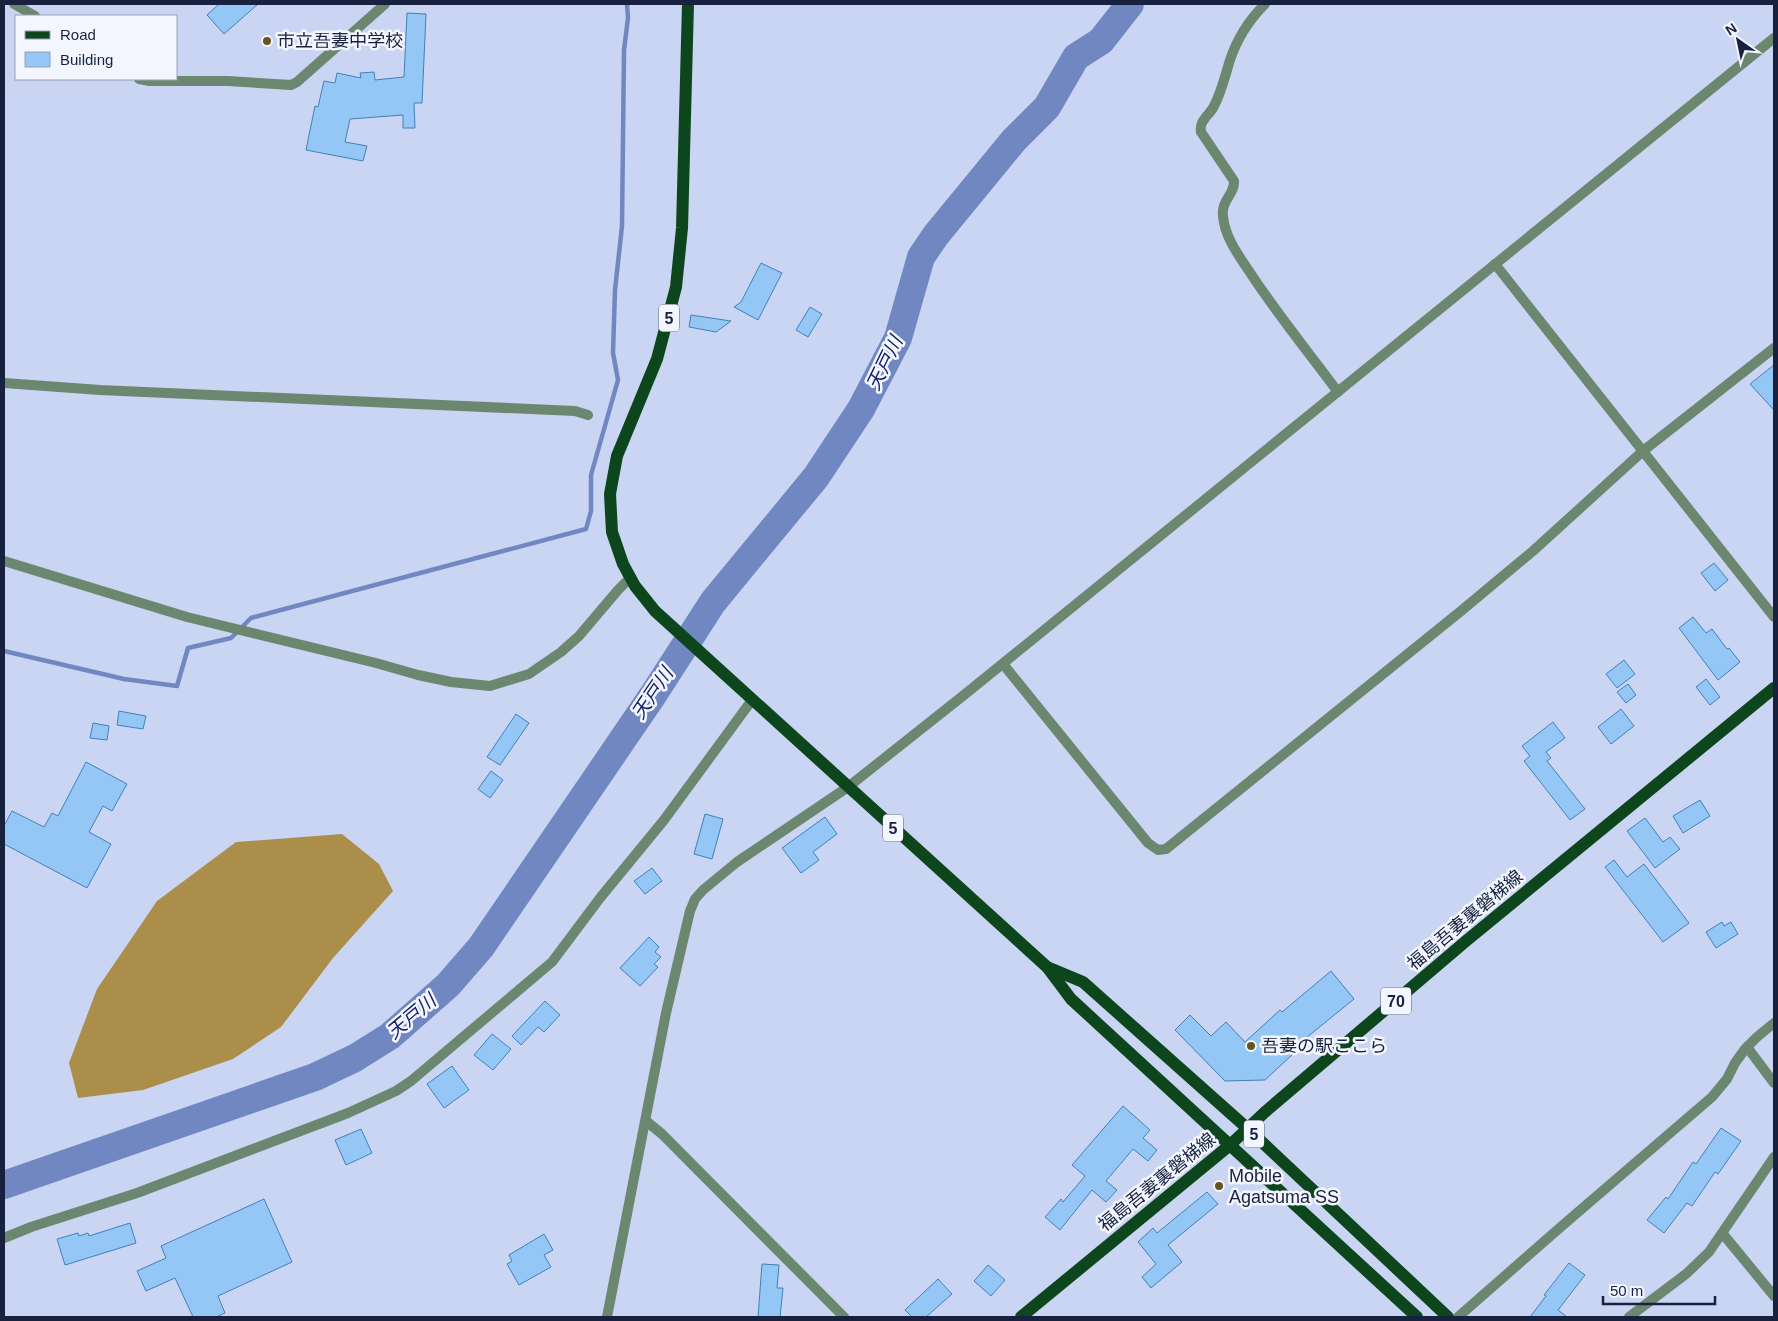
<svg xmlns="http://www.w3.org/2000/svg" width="1778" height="1321" font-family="Arial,'Noto Sans JP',sans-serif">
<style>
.forest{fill:#aa8e49}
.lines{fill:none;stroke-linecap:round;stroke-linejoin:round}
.stream{stroke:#7087c2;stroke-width:4.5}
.river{stroke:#7087c2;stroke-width:28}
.building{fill:#94c6f6;stroke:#4281b8}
.street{stroke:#6c876f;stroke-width:10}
.primary{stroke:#0d461c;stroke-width:12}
.poi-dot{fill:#675321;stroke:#f3f6fe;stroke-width:2}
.labels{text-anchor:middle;stroke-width:5;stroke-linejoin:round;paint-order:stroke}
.shield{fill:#f3f6fe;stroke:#5a6278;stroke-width:1}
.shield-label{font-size:16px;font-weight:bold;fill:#18223e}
.poi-label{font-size:18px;fill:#18223e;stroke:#f3f6fe;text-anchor:start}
.street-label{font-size:18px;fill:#18223e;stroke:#f3f6fe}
.water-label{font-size:19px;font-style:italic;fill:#132369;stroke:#f3f6fe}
</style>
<rect width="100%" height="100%" fill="#c9d5f2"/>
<!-- forest -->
<polygon class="forest" points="342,834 379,864 393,891 333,958 281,1027 233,1059 143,1090 78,1098 69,1063 97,989 157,901 236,842"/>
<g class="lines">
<!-- stream -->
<polyline class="stream" points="4,651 124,679 177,686 188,648 231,638 251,618 586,529 591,511 591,475 618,380 613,353 615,290 622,226 624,50 628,18 627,4"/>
<!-- river -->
<polyline class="river" points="4,1185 315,1077 355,1058 390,1036 448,985 481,947 653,695 713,602 816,477 861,409 898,338 921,257 936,235 1014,140 1047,107 1076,57 1101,41 1130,4"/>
</g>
<!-- building -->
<g class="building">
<polygon points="219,4 258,4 224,34 207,15"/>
<polygon points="407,13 426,14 422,103 414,103 415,128 403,128 403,115 350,119 345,142 367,146 363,161 306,150 315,106 318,107 324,81 335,83 337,73 361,78 360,73 374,72 375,80 404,77"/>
<polygon points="761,263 782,273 758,320 734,307 741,302"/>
<polygon points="810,307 822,314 808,337 796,330"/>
<polygon points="691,315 731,321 716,332 689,327"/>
<polygon points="1774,365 1774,410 1750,384"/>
<polygon points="1714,563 1728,580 1715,591 1701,573"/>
<polygon points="1693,617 1706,633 1712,629 1727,649 1729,648 1740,662 1718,680 1679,628"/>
<polygon points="1624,660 1635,674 1617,688 1606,674"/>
<polygon points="1706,679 1720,697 1710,705 1696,687"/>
<polygon points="1628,684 1636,695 1626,703 1617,692"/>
<polygon points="1621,709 1634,726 1611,744 1598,727"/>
<polygon points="119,711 146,716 143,729 117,725"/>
<polygon points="516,714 529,723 500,765 487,757"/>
<polygon points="1553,722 1565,738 1546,752 1551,758 1547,761 1585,809 1570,820 1524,761 1530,756 1522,746"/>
<polygon points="93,723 109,726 107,740 90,738"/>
<polygon points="86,762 127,784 112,811 103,806 89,832 111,844 87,888 4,844 4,826 12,811 44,827 52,813 58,816"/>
<polygon points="491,771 503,780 490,798 478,789"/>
<polygon points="1700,800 1710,816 1683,833 1673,816"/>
<polygon points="705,814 723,819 712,859 694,854"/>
<polygon points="825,817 837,834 813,852 819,860 801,873 782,848"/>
<polygon points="1645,818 1663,842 1670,837 1680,849 1655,868 1627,831"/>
<polygon points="1614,860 1627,877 1644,864 1689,923 1663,942 1605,867"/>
<polygon points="652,868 662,881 645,894 634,881"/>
<polygon points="1722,922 1724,926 1731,922 1738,934 1716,948 1706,932"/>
<polygon points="649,937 659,947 655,952 661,957 654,964 658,967 640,986 620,968"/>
<polygon points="1331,971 1354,999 1306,1038 1308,1040 1265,1080 1225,1081 1175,1030 1190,1015 1211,1036 1226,1022 1245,1042 1280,1010 1282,1012"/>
<polygon points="545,1001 560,1015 544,1032 538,1027 521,1045 512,1036"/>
<polygon points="492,1034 511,1049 493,1070 474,1055"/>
<polygon points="452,1066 469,1090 444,1108 427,1084"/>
<polygon points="1123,1106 1150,1130 1143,1138 1157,1150 1148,1161 1133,1149 1106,1181 1117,1190 1106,1202 1092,1190 1060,1230 1045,1217 1061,1199 1063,1202 1085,1176 1072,1165"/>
<polygon points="1721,1128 1741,1141 1718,1174 1715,1172 1692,1206 1687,1203 1664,1233 1647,1220 1666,1197 1668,1199 1693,1162 1696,1164"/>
<polygon points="361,1129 372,1153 346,1165 335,1140"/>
<polygon points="1207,1192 1218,1204 1168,1245 1182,1262 1151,1288 1142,1277 1156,1264 1138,1242 1153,1228 1157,1233"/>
<polygon points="264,1199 292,1262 218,1296 225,1313 216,1317 193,1317 175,1278 146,1291 137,1271 166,1258 161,1246"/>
<polygon points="130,1223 136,1243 65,1265 57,1239 78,1233 79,1236 88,1233 89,1236"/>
<polygon points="544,1234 553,1250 544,1255 551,1267 519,1285 507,1264 512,1261 509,1255"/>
<polygon points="1569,1263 1585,1275 1558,1310 1567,1317 1530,1317 1546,1296 1544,1295"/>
<polygon points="762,1264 779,1265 777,1288 783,1288 780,1317 758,1317"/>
<polygon points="988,1265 1005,1280 991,1296 974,1281"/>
<polygon points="938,1279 952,1294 926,1317 912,1317 905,1310"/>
</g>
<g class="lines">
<!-- street -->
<g class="street">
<polyline points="14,4 35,16"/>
<path d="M1265,4C1250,19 1237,39 1230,60C1225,76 1221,94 1213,108C1208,116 1199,121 1201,132L1234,181C1235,194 1221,200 1223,216C1225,238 1239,256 1251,274C1278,315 1309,353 1338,392"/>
<polyline points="139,79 150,81 228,81 291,85 297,82 385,4"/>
<polyline points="1495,264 1774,617"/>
<polyline points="4,383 100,390 575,411 588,415"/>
<polyline points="4,561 187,617 376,663 418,675 451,682 490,686 529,674 561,652 579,636 618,590 630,578"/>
<polyline points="1003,664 1148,843 1158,850 1166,849 1461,611 1533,551 1643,451 1774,348"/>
<polyline points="1747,1047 1774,1083"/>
<polyline points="646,1121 662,1134 844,1317"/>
<polyline points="1723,1234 1774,1296"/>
<polyline points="4,1238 31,1227 137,1193 348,1113 396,1091 411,1081 552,962 600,898 664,820 752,700"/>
<polyline points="607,1317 666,1013 690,911 695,899 703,890 737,862 848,787 964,695 1774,38"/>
<polyline points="1458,1317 1563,1225 1712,1097 1727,1079 1735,1063 1745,1049 1757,1037 1774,1023"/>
<polyline points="1629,1317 1686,1274 1709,1252 1774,1157"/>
</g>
<!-- primary -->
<g class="primary">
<polyline points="688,4 682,228 676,287 657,359 617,456 610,494 612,532 623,564 635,586 655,611 1047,967 1071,999 1417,1317"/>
<polyline points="1047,967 1083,982 1247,1128 1448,1317"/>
<polyline points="1021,1317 1230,1145 1265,1112 1466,941 1774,688"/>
</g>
</g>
<!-- markers -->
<g class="poi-dot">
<circle cx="267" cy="41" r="5"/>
<circle cx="1251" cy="1046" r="5"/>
<circle cx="1219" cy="1186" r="5"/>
</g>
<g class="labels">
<!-- shield labels -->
<g class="shield">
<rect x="659" y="304.5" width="20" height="27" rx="4"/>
<rect x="883" y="814.5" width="20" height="27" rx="4"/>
<rect x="1381" y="987.5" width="30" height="27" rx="4"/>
<rect x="1244" y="1120.5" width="20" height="27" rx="4"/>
</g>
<g class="shield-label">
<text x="669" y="324">5</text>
<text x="893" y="834">5</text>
<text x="1396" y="1007">70</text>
<text x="1254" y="1140">5</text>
</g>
<!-- poi labels -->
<g class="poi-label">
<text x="277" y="47">市立吾妻中学校</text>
<text x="1261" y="1052">吾妻の駅ここら</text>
<text x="1229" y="1182">Mobile<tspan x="1229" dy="21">Agatsuma SS</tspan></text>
</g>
<!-- street labels -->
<g class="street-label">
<text transform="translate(1465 920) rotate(-40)" y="6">福島吾妻裏磐梯線</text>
<text transform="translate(1157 1182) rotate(-39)" y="6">福島吾妻裏磐梯線</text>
</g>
<!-- water labels -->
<g class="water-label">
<text transform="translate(884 363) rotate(-64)" y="7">天戸川</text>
<text transform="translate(652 693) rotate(-56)" y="7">天戸川</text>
<text transform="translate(411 1016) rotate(-40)" y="7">天戸川</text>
</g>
</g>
<!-- border -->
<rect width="1778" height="1321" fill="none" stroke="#18223e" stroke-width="10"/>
<!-- legend -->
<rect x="15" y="15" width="162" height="65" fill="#f3f6fe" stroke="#9ba1b1"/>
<rect x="25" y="31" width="25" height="8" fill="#0d461c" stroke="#9ba1b1"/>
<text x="60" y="40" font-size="15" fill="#18223e">Road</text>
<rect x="25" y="52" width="25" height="15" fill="#94c6f6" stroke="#9ba1b1"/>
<text x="60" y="65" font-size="15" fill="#18223e">Building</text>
<!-- north arrow -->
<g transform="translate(1738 40) rotate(327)" stroke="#f3f6fe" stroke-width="4" paint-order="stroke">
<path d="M0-4L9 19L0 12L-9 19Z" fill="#18223e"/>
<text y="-8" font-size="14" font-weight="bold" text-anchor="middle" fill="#18223e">N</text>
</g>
<!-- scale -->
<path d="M1603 1296v8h112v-8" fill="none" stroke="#18223e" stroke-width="2.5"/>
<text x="1610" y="1296" font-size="15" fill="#18223e" stroke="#f3f6fe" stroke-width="4" paint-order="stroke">50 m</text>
</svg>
